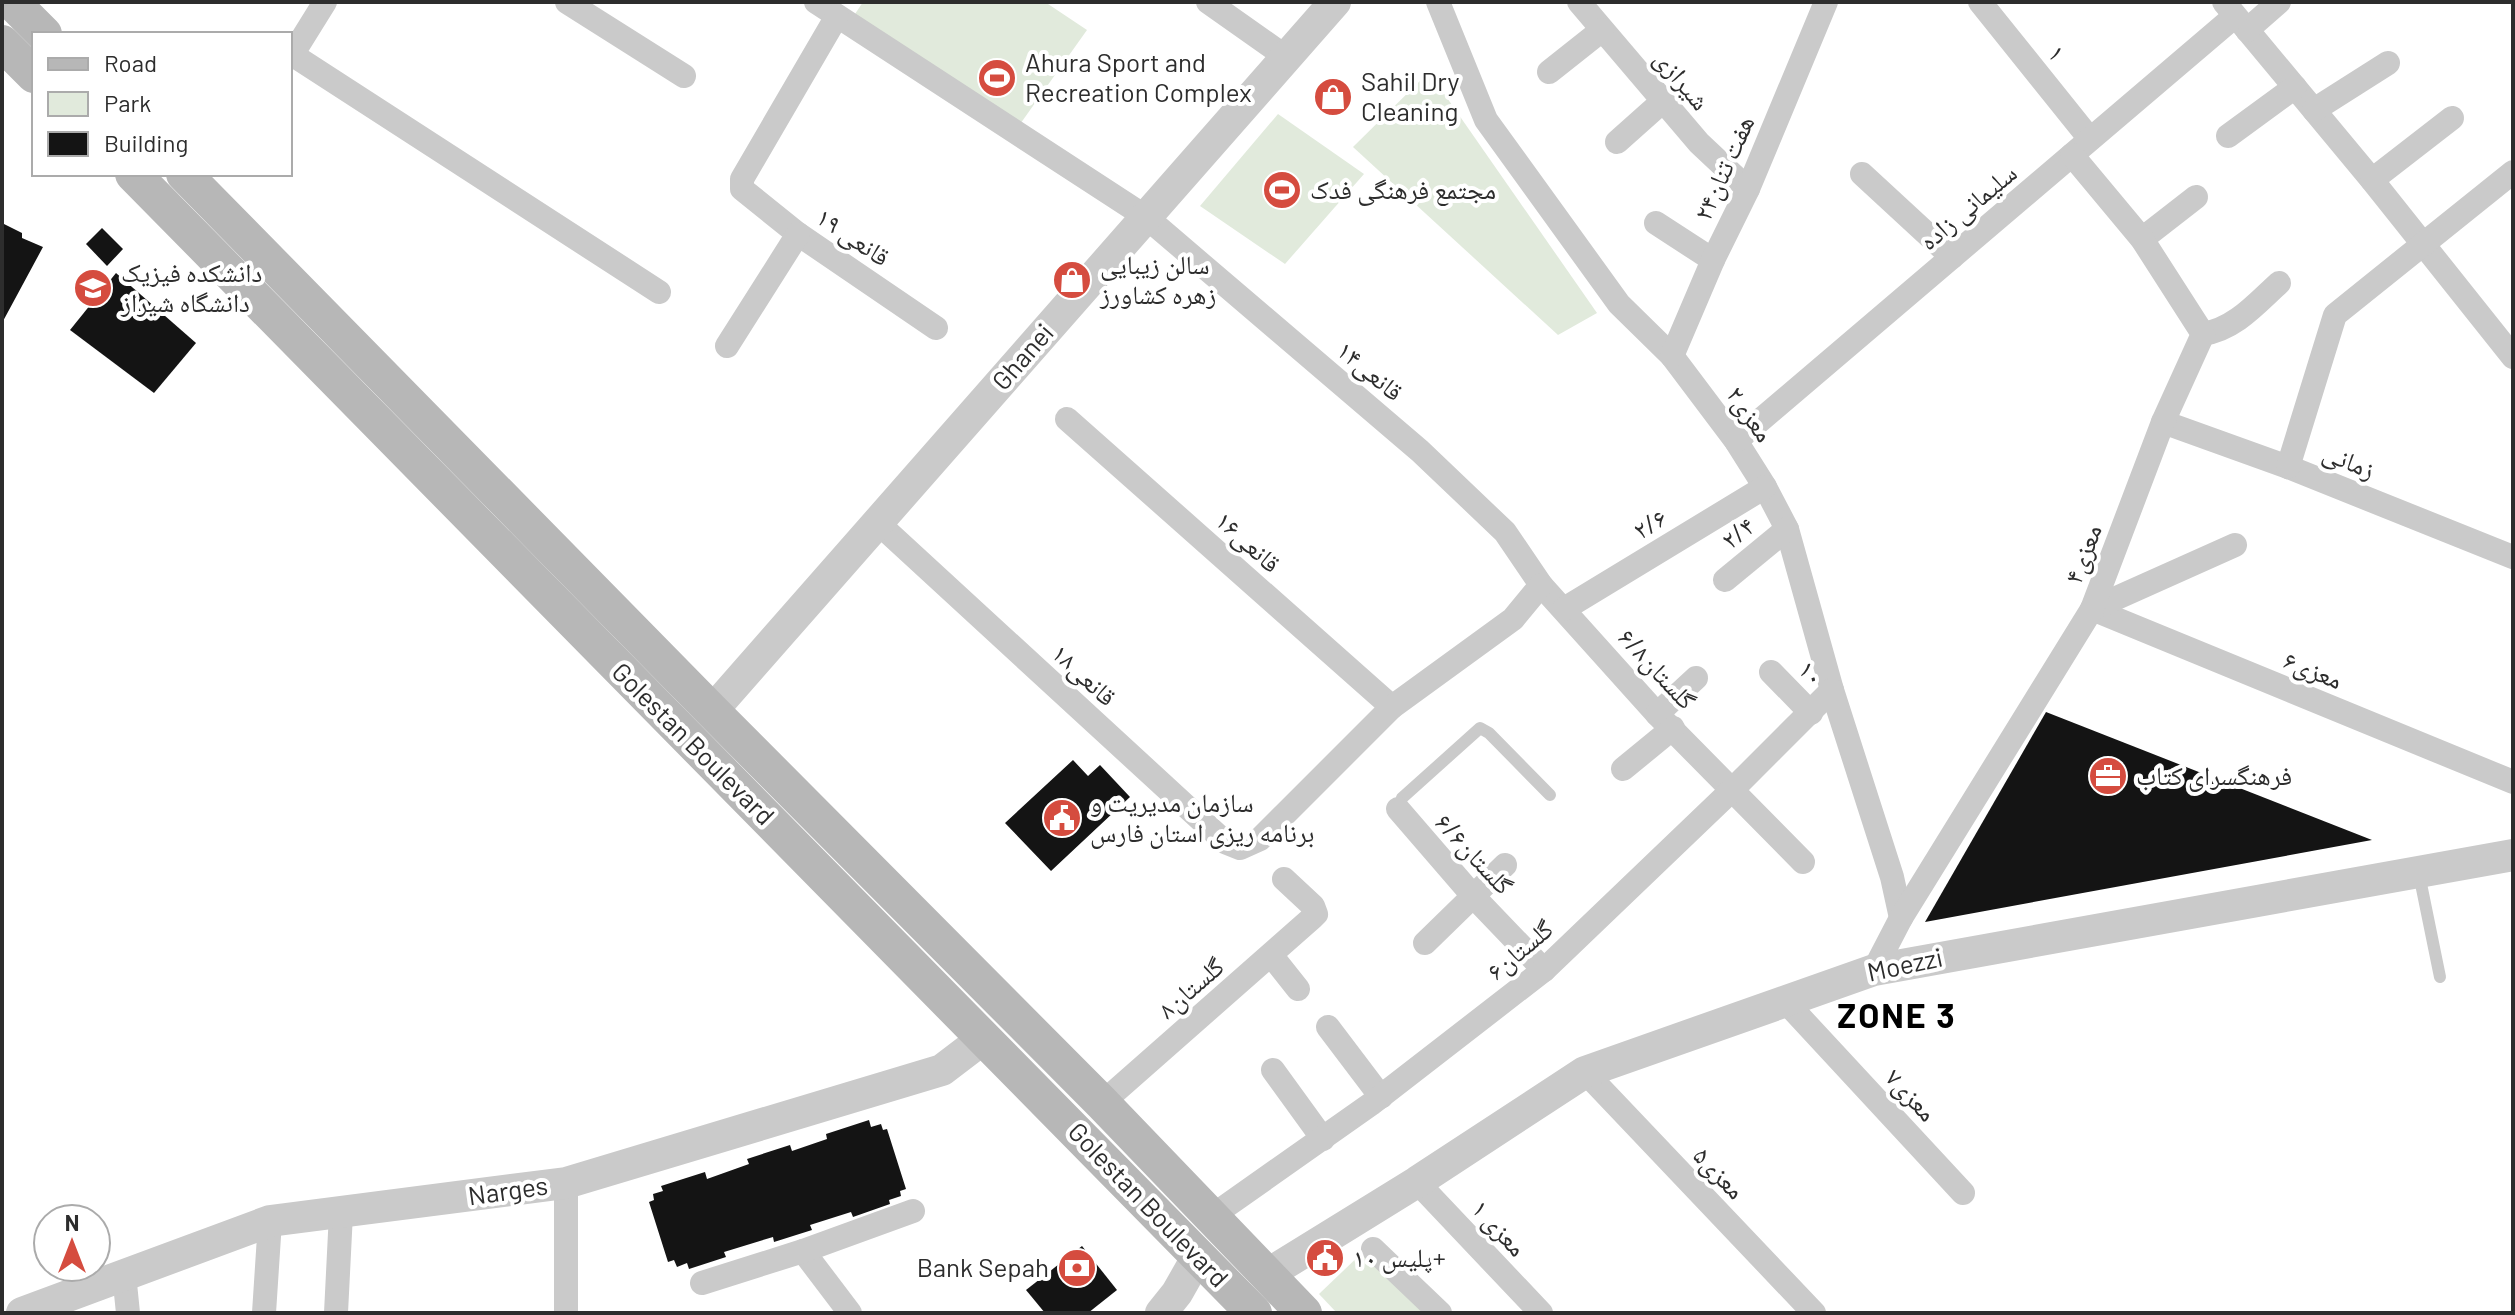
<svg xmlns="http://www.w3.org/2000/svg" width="2515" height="1315" font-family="Barlow,'Noto Naskh Arabic',sans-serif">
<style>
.green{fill:#e1eadc}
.building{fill:#141414}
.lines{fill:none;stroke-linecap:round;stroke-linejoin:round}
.service{stroke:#cacaca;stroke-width:12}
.minor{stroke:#cacaca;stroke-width:24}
.tertiary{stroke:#cacaca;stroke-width:32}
.secondary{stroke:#b7b7b7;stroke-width:36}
.labels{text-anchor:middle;stroke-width:8;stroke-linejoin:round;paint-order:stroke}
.street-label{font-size:26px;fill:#2d2d2d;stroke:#fff}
.poi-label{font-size:26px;fill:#2d2d2d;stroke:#fff;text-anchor:start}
.district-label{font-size:34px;font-weight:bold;letter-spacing:2px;fill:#000;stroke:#fff}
</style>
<rect width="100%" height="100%" fill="#fff"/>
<!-- green -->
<g class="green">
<polygon points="863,2 1045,2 1087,30 1018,127 851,20"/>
<polygon points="1429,72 1597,313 1558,335 1353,147"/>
<polygon points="1278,114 1364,174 1285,264 1200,206"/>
<polygon points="1365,1250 1426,1313 1337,1313 1319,1294"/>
</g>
<!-- building -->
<g class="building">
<polygon points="2,223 22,233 22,238 43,247 2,323"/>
<polygon points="102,228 123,249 107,266 86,244"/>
<polygon points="116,273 196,343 154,393 70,330"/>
<polygon points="2046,712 2372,840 1925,922"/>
<polygon points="1073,760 1088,776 1100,765 1130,797 1051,871 1005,823"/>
<polygon points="869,1120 871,1127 881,1124 883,1130 887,1129 906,1189 900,1191 901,1196 889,1200 890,1204 853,1217 851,1212 810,1225 812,1230 774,1242 773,1237 724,1252 726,1257 689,1269 687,1263 677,1267 674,1260 668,1262 649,1202 654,1200 653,1194 663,1191 661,1186 705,1172 707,1179 749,1164 747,1159 790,1145 792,1151 827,1139 826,1134"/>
<polygon points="1082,1246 1117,1290 1088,1313 1045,1313 1026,1290"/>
</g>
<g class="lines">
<!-- service -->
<g class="service">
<polyline points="1398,809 1402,798 1480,728 1489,733 1550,795"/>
<polyline points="2419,874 2440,977"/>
</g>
<!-- minor -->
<g class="minor">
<polyline points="325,2 297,47 296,57 659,292"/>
<polyline points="567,2 684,76"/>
<polyline points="816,2 1146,217 1420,451 1505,532 1541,585 1657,714 1803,862"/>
<polyline points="1208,2 1286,57"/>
<polyline points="1438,2 1486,120 1619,304 1672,356 1736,441 1765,487 1787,529 1832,690 1892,877 1901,918"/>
<polyline points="1579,2 1699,143 1748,189"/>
<polyline points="1980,2 2090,139"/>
<polyline points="2224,2 2372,180 2513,357"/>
<polyline points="837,16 742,179 742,189 798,234 936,328"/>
<polyline points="2247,30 2279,2"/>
<polyline points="1549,72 1602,30"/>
<polyline points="2314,110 2388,63"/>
<polyline points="2228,136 2295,87"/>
<polyline points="1617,142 1663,101"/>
<polyline points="1862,174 1952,257"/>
<polyline points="2372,180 2452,118"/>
<polyline points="1656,223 1713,260"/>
<polyline points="2142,239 2196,197"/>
<path d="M2203,334C2235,329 2256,304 2279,283"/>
<polyline points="727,346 798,234"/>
<polyline points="1672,356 1713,260 1748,189 1826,2"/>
<polyline points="1067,419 1392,707"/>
<polyline points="2163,422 2288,467 2513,557"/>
<polyline points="1736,441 2235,16"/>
<polyline points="2288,467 2335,315 2513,172"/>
<polyline points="878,523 1225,842 1240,848 1260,839 1392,707 1513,619 1541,585"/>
<polyline points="1725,580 1787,529"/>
<polyline points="1564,609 1765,487"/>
<polyline points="2092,609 2513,782"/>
<polyline points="2092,609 2235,545"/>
<polyline points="1771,672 1811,713"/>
<polyline points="1657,714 1696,678"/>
<polyline points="1623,769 1673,728"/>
<polyline points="1398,809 1474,897 1544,970"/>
<polyline points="1425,943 1505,865"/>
<polyline points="1271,955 1298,989"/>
<polyline points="1874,970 1901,918 2092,609 2163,422 2203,334 2142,239 2072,155"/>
<polyline points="1785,1001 1963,1193"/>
<polyline points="1328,1027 1381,1097"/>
<polyline points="1273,1070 1323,1139"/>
<polyline points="1585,1072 1814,1313"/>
<polyline points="1102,1103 1312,918 1316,914 1313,906 1284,879"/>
<polyline points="1417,1182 1541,1313"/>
<polyline points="566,1183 566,1313"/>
<polyline points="1212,1216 1371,1104 1544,970 1733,789 1832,690"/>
<polyline points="1373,1249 1440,1313"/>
<polyline points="803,1251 850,1313"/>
<polyline points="124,1274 128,1313"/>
<polyline points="702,1283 803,1251 913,1211"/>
<polyline points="264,1313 270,1221"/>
<polyline points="336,1313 341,1213"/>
</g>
<!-- tertiary -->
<g class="tertiary">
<polyline points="712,711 1335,2"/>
<polyline points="1268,1274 1417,1182 1585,1072 1874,970 2513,855"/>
<polyline points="22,1313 270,1221 566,1183 942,1070 984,1038"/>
<polyline points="1161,1313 1177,1293 1198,1256"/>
</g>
<!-- secondary -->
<g class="secondary">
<polyline points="12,2 44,34"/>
<polyline points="2,43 34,75"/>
<polyline points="133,174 1254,1313"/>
<polyline points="184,174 712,711 1102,1103 1304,1313"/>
</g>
</g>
<!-- icons -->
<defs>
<g id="stadium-disc" transform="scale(2)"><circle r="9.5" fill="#d54c3f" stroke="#fff"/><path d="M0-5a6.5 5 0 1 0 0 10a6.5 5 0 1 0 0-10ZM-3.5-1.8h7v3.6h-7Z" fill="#fff"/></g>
<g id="shop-disc" transform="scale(2)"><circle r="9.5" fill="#d54c3f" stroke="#fff"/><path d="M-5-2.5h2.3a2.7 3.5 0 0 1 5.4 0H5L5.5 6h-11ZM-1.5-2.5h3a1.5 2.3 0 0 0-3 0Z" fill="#fff"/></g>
<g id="university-disc" transform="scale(2)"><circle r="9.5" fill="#d54c3f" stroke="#fff"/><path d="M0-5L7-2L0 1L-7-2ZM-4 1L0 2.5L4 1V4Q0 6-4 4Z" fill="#fff"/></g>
<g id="office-disc" transform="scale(2)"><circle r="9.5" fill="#d54c3f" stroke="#fff"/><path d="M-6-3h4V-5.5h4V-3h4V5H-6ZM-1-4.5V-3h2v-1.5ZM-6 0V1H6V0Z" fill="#fff"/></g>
<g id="civic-disc" transform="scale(2)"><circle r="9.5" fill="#d54c3f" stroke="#fff"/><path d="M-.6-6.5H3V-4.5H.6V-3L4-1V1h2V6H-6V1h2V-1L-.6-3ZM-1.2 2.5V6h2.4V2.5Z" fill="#fff"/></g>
<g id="bank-disc" transform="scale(2)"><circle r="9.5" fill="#d54c3f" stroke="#fff"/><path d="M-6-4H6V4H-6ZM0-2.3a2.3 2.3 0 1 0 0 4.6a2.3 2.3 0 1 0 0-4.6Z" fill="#fff"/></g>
</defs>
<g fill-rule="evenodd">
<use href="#stadium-disc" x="997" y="78"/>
<use href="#shop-disc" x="1333" y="97"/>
<use href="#stadium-disc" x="1282" y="190"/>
<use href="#shop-disc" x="1072" y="280"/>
<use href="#university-disc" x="93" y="288"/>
<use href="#office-disc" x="2108" y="776"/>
<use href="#civic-disc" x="1062" y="818"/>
<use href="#civic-disc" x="1325" y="1258"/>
<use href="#bank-disc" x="1077" y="1268"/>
</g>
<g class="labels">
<!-- street labels -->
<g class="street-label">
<text transform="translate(2057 53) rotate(51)" y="9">۱</text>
<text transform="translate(1682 80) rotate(50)" y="9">شیرازی</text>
<text transform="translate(1724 168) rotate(-66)" y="9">هفت تنان۲۴</text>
<text transform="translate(1968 207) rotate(-40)" y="9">سلیمانی زاده</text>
<text transform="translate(853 237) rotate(34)" y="9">قانعی ۱۹</text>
<text transform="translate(1023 357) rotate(-49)" y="9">Ghanei</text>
<text transform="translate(1370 371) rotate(40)" y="9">۱۴قانعی</text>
<text transform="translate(1750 414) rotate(55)" y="9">۲معزی</text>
<text transform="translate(2349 461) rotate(22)" y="9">زمانی</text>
<text transform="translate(1650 524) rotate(-31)" y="9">۲/۶</text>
<text transform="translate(1738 533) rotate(-39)" y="9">۲/۴</text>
<text transform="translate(1248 542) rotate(42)" y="9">۱۶قانعی</text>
<text transform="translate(2083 554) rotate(-69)" y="9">۴معزی</text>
<text transform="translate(1657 669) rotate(47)" y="9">۶/۸گلستان</text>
<text transform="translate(2313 670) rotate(22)" y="9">۶معزی</text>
<text transform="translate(1811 673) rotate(45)" y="9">۱۰</text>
<text transform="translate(1084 675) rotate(43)" y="9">۱۸قانعی</text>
<text transform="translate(693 744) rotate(45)" y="9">Golestan Boulevard</text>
<text transform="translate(1474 854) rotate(47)" y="9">۶/۶گلستان</text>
<text transform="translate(1520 950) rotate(-40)" y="9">گلستان۶</text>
<text transform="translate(1905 965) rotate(-12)" y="9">Moezzi</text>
<text transform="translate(1191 988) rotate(-41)" y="9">گلستان۸</text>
<text transform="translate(1911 1095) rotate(47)" y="9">۷معزی</text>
<text transform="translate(1719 1173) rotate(46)" y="9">۵معزی</text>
<text transform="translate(508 1191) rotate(-8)" y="9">Narges</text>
<text transform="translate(1148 1205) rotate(46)" y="9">Golestan Boulevard</text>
<text transform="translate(1499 1228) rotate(47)" y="9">معزی ۱</text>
</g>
<!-- poi labels -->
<g class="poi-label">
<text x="1025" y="72">Ahura Sport and<tspan x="1025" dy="30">Recreation Complex</tspan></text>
<text x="1361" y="91">Sahil Dry<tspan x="1361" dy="30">Cleaning</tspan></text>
<text x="1310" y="199">مجتمع فرهنگی فدک</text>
<text x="1100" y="274">سالن زیبایی<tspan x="1100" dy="30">زهره کشاورز</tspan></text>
<text x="121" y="282">دانشکده فیزیک<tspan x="121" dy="30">دانشگاه شیراز</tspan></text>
<text x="2136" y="785">فرهنگسرای کتاب</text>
<text x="1090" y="812">سازمان مدیریت و<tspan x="1090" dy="30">برنامه ریزی استان فارس</tspan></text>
<text x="1353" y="1267">پلیس ۱۰+</text>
<text x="1049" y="1277" text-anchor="end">Bank Sepah</text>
</g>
<!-- district labels -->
<g class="district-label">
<text x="1897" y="1028">ZONE 3</text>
</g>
</g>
<!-- border -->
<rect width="2515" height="1315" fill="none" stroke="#2d2d2d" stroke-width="8"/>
<!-- legend -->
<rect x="32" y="32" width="260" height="144" fill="#ffffff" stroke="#ababab" stroke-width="2"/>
<rect x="48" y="58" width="40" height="12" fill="#b7b7b7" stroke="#ababab" stroke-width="2"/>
<text x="104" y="72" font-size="24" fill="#2d2d2d">Road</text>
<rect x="48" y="92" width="40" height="24" fill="#e1eadc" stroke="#ababab" stroke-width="2"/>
<text x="104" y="112" font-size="24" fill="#2d2d2d">Park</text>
<rect x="48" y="132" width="40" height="24" fill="#141414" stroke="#ababab" stroke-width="2"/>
<text x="104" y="152" font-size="24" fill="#2d2d2d">Building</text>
<!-- north arrow -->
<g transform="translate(72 1243)"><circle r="38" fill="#ffffff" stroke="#ababab" stroke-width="2"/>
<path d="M0-6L14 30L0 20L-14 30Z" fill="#d54c3f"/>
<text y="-12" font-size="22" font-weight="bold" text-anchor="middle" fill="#2d2d2d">N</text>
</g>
</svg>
